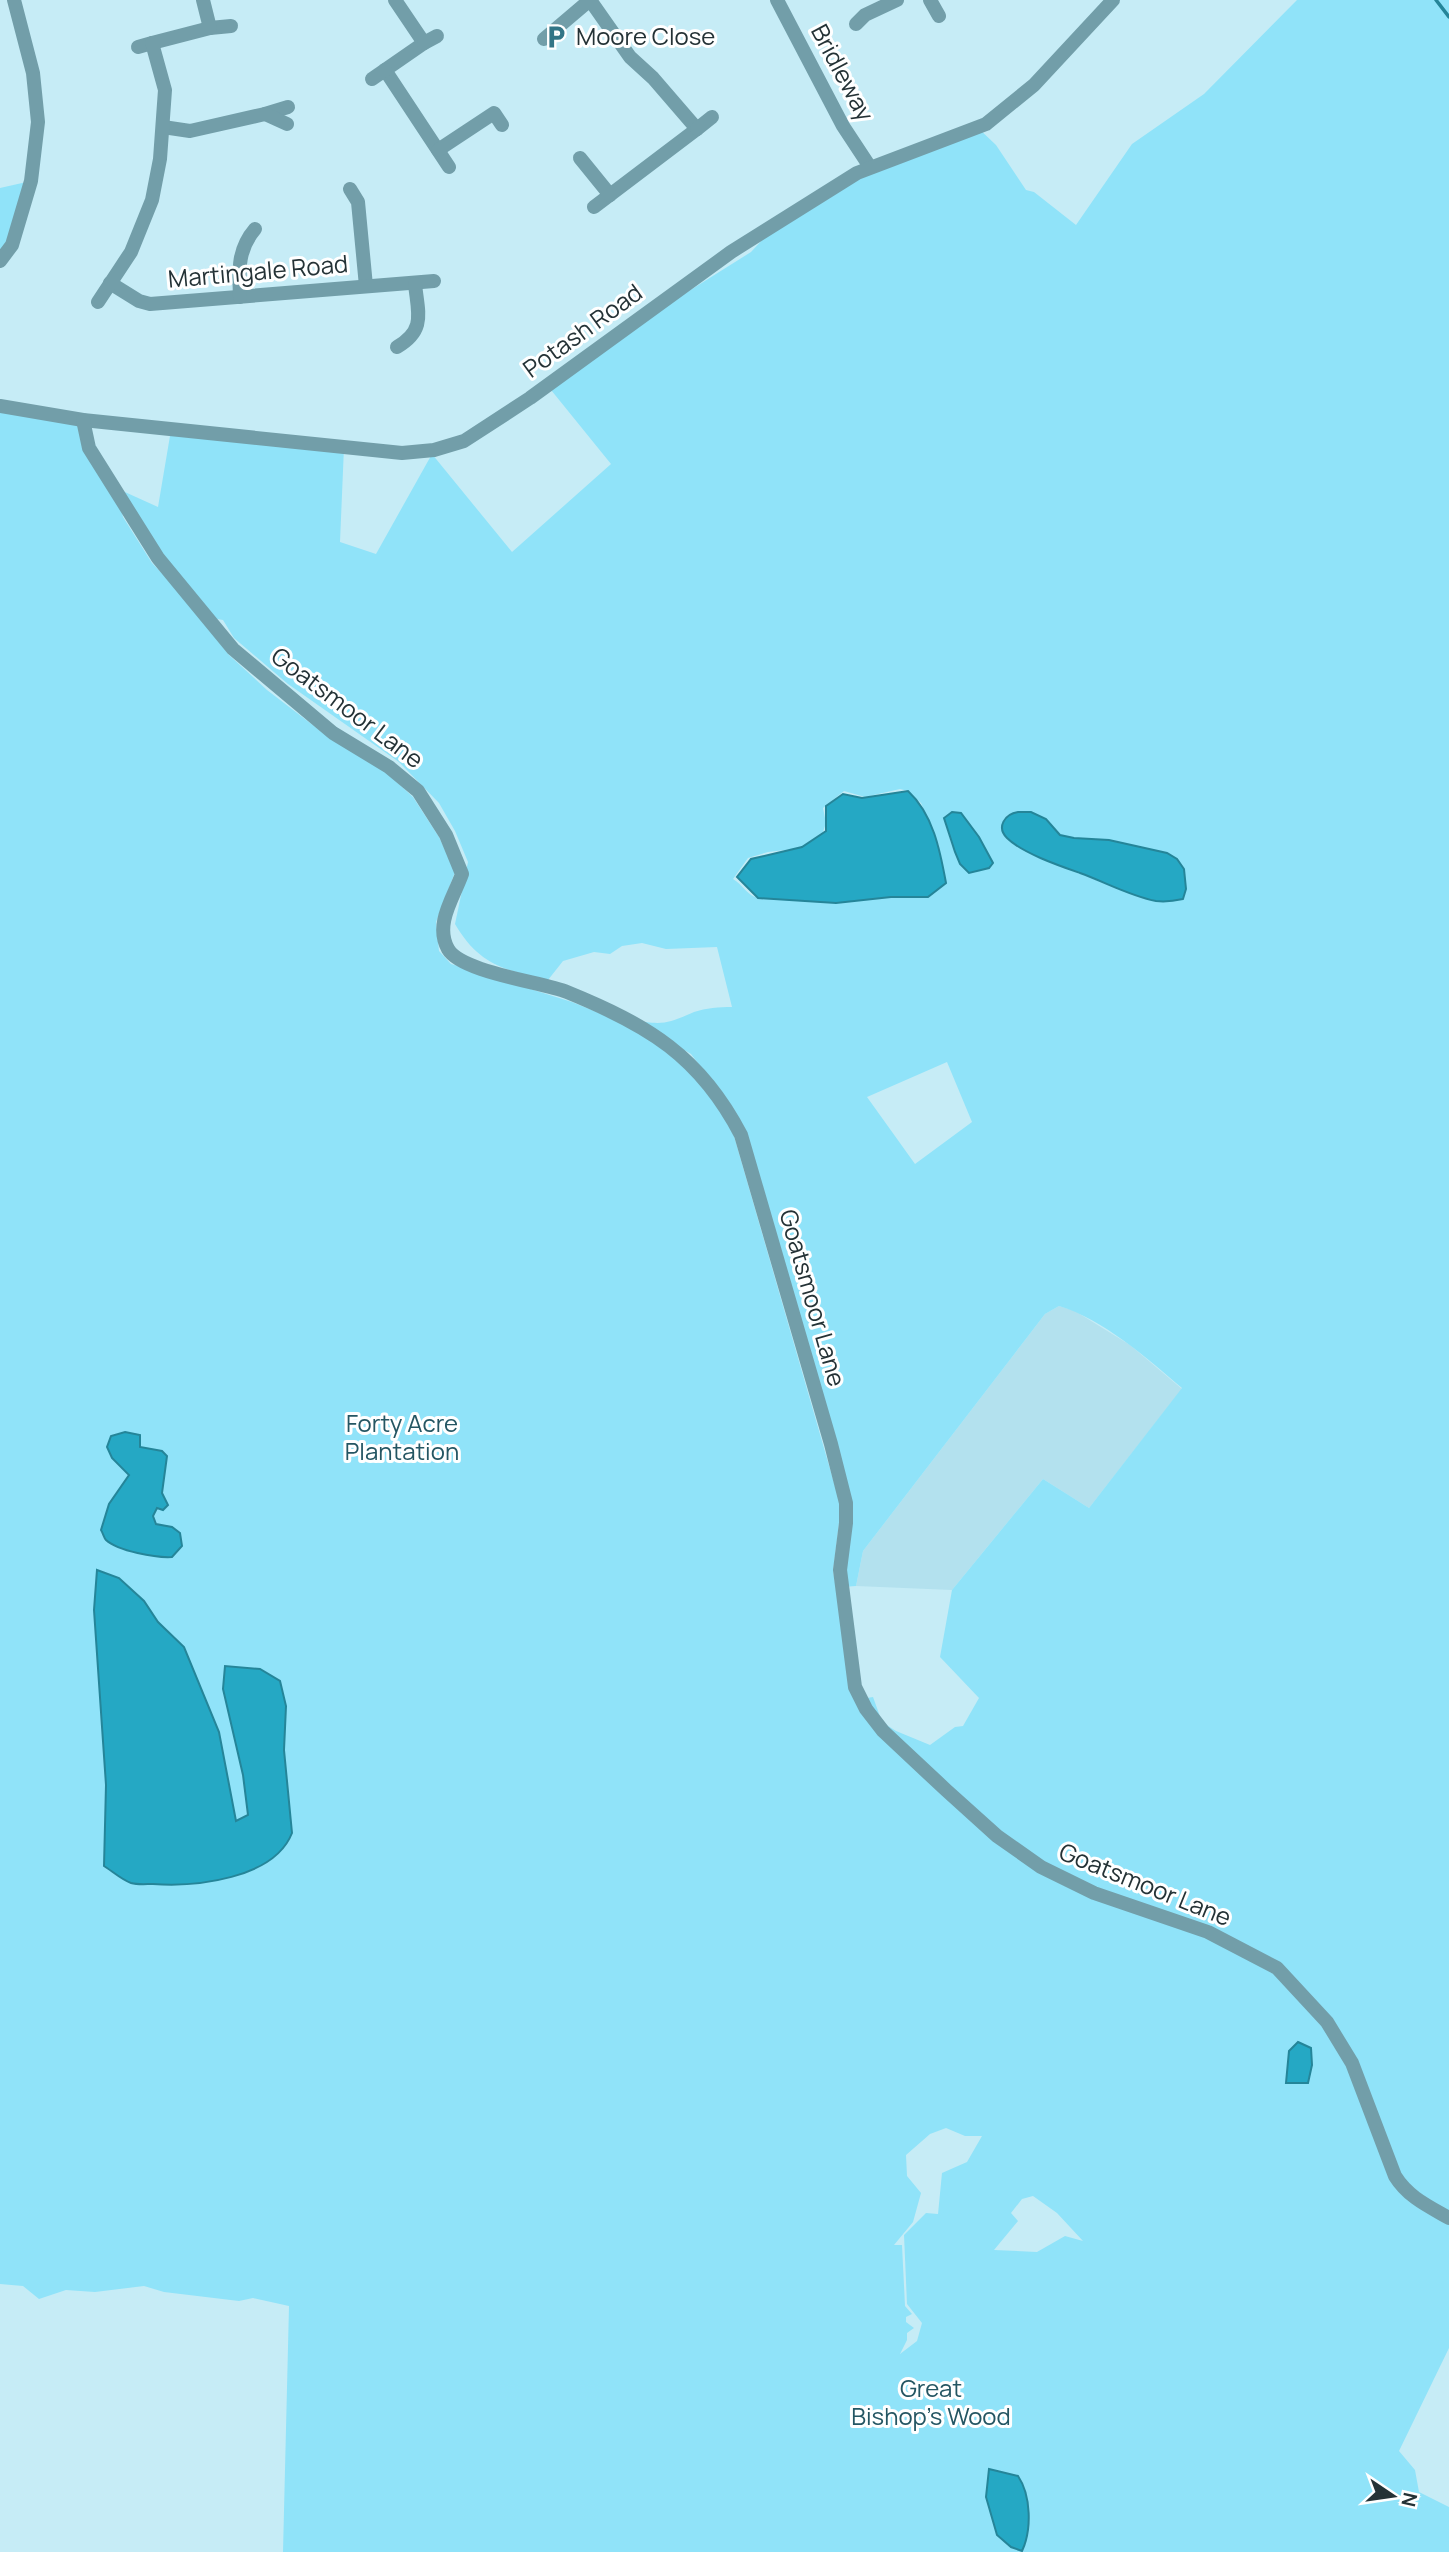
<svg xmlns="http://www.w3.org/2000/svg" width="1449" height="2552" font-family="Manrope,sans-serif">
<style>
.built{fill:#b3e1ee}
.green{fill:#90e3f9;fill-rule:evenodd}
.water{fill:#25a8c4;stroke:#258599;stroke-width:2}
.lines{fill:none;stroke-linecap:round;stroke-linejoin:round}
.stream{stroke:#258599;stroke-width:3.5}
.minor{stroke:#729ea9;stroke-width:14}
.labels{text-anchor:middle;stroke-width:6;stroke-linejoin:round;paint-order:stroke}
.poi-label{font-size:24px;fill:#243236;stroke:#fff;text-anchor:start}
.street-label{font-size:24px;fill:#243236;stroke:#fff}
.park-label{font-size:24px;fill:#245663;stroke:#fff}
</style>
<rect width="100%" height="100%" fill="#c6ecf6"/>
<!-- built -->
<polygon class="built" points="1059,1306 1075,1311 1130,1345 1182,1389 1089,1508 1043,1479 952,1590 856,1586 863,1551 1045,1314"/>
<!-- green -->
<g class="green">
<path d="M1297,0H1449V2348L1399,2451L1415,2470L1419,2492L1449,2507V2552H283L289,2306L253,2298L239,2301L164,2292L144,2286L95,2292L66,2290L39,2299L23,2286L0,2284V406L83,420L116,488L158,507L171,430L344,447L340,542L376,554L432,454L512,552L611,464L547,385L657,311L751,252L777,224L842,183L977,127L996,145L1026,190L1034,192L1076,225L1132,144L1204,94ZM117,491L207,617L223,620L234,638L288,684L399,762L439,803L455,831L468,862L455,924C479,965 504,970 548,980L563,961L594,952L610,954L622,946L642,943L666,949L717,947L732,1007C719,1007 706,1008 694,1012C675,1020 667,1025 646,1022V1027L691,1054L723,1096L846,1503L842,1587L856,1586L863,1551L1045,1314L1059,1306C1103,1319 1148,1359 1182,1388L1089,1508L1043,1479L952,1590L940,1657L979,1698L963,1726L955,1727L930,1745L896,1731L882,1722L873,1697L861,1699L848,1657L833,1571L841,1507L734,1136L722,1113L684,1060L626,1024L572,1002L451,964L439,951L436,922L455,872L439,837L413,797L386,772L331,739L267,690L229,655L181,593L152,563L123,517ZM900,789L908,791L921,803L939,846L928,897L758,898C748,896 742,884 733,879L748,858L768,852L802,848L822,835L826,823L823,808L844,791L865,797ZM1018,812L1053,828L1060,835L1074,838L1109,840L1167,853L1157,901L1100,882L1007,839C999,826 1002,814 1018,812ZM944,819L979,837L992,862L969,873C954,858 950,839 944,819ZM947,1062L972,1122L915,1164L867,1097ZM946,2128L965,2136H982L967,2162L942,2173L938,2214L926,2213L904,2235L907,2304L922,2323L917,2341L900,2354L907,2340V2333L914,2328L906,2322V2317L912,2314L905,2306L902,2245H894L913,2222L921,2193L907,2176L906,2155L930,2134ZM1033,2196L1057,2213L1083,2241L1065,2236L1037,2252L994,2250L1018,2221L1011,2213L1022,2199Z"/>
<polygon points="31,181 0,261 0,188"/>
</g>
<!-- water -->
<g class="water">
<path d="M908,791C933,814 940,850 946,883L928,897H891L836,903L758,898L737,877L751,859L802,847L826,831V806L843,794L862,798Z"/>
<polygon points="952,812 961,813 979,837 993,863 989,868 969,873 960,864 955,852 944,818"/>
<path d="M1018,812H1031L1046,819L1060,835L1074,838L1109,840L1167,853L1177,859L1184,869L1186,889L1183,899C1174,901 1164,902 1156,901C1130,896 1105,882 1080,873C1060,866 1022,853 1007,838C996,827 1005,814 1018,812Z"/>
<path d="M125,1432L140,1435V1447L162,1451L167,1456L162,1493L168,1505L163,1510L157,1508L153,1516L156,1524L172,1527L180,1533L182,1546L172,1557C156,1558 118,1551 106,1540C104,1538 103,1533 101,1530L109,1504L129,1475L112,1458L107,1447L111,1436Z"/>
<path d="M97,1570L119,1578L144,1601L158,1622L184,1647L219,1732L236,1821L248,1815L243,1775L223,1689L225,1666L260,1669L280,1681L286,1706L284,1750L292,1833C274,1879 195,1887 153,1884C146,1884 138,1885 131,1883C122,1880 112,1871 104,1866L106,1785L94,1610Z"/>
<polygon points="1298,2042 1311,2048 1312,2065 1308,2083 1286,2083 1289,2051"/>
<path d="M989,2469L1018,2476C1031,2495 1032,2530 1022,2551L1011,2547L997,2535L986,2497Z"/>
</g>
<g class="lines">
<!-- stream -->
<polyline class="stream" points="1436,0 1449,17"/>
<!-- minor -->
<g class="minor">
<polyline points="395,0 424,43 385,70 449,167"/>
<polyline points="777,0 843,126 870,167"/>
<polyline points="930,0 939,16"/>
<polyline points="856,24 865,15 897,0"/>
<polyline points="210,28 231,26"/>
<polyline points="544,39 590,0 630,57 653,78 697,129 594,207"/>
<polyline points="424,43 437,36"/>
<polyline points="138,47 152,43"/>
<polyline points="372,79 385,70"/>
<polyline points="265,114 288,107"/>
<polyline points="163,127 190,131 265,114 287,124"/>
<polyline points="697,129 712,117"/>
<polyline points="438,150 494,113 502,125"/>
<polyline points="580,158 610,195"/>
<polyline points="350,189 358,202 366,286"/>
<polyline points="0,261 12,245 31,181 38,122 33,73 14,0"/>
<polyline points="110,283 139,301 150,304 434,281"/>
<path d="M240,297C239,271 237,250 255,229"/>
<polyline points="98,302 131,252 152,200 160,159 165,90 152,43 210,28 203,0"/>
<path d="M397,347C426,330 418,313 415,284"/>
<polyline points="0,406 83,420 402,453 434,450 464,441 530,398 731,252 857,173 986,124 1034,85 1113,0"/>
<path d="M83,420L89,448L158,558L233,649L333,733L389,767L418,791L446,835L462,874C454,897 434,924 448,949C461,972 541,982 567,992C648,1025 700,1056 741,1135L831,1444L846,1503V1523L840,1570L855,1687L866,1709L883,1731L946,1790L997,1836L1041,1867L1094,1893L1208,1932L1277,1968L1327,2022L1352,2063L1395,2176C1408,2197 1428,2206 1449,2218"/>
</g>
</g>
<!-- icons -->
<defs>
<g id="parking-bare" transform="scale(1.89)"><path d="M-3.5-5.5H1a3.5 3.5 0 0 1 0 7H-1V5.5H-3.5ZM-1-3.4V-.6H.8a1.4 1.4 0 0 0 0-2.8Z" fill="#327586" stroke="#fff" stroke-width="2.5" paint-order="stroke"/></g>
</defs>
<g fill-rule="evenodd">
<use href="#parking-bare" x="556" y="37"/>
</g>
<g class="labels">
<!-- poi labels -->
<g class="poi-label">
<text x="576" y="45">Moore Close</text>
</g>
<!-- street labels -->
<g class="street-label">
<text transform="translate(842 73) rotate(62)" y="8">Bridleway</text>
<text transform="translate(258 272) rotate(-5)" y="8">Martingale Road</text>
<text transform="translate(583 331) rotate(-36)" y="8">Potash Road</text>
<text transform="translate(347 708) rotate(37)" y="8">Goatsmoor Lane</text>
<text transform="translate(812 1298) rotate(74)" y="8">Goatsmoor Lane</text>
<text transform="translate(1145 1885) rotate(22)" y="8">Goatsmoor Lane</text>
</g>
<!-- park labels -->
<g class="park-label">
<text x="402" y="1432">Forty Acre<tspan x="402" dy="28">Plantation</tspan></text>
<text x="931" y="2397">Great<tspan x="931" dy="28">Bishop's Wood</tspan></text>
</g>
</g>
<!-- north arrow -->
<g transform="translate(1393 2496) rotate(103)" stroke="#ffffff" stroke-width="5" paint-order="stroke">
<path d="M0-5L12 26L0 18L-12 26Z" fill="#243236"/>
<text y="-10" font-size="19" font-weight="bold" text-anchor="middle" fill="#243236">N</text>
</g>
</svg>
